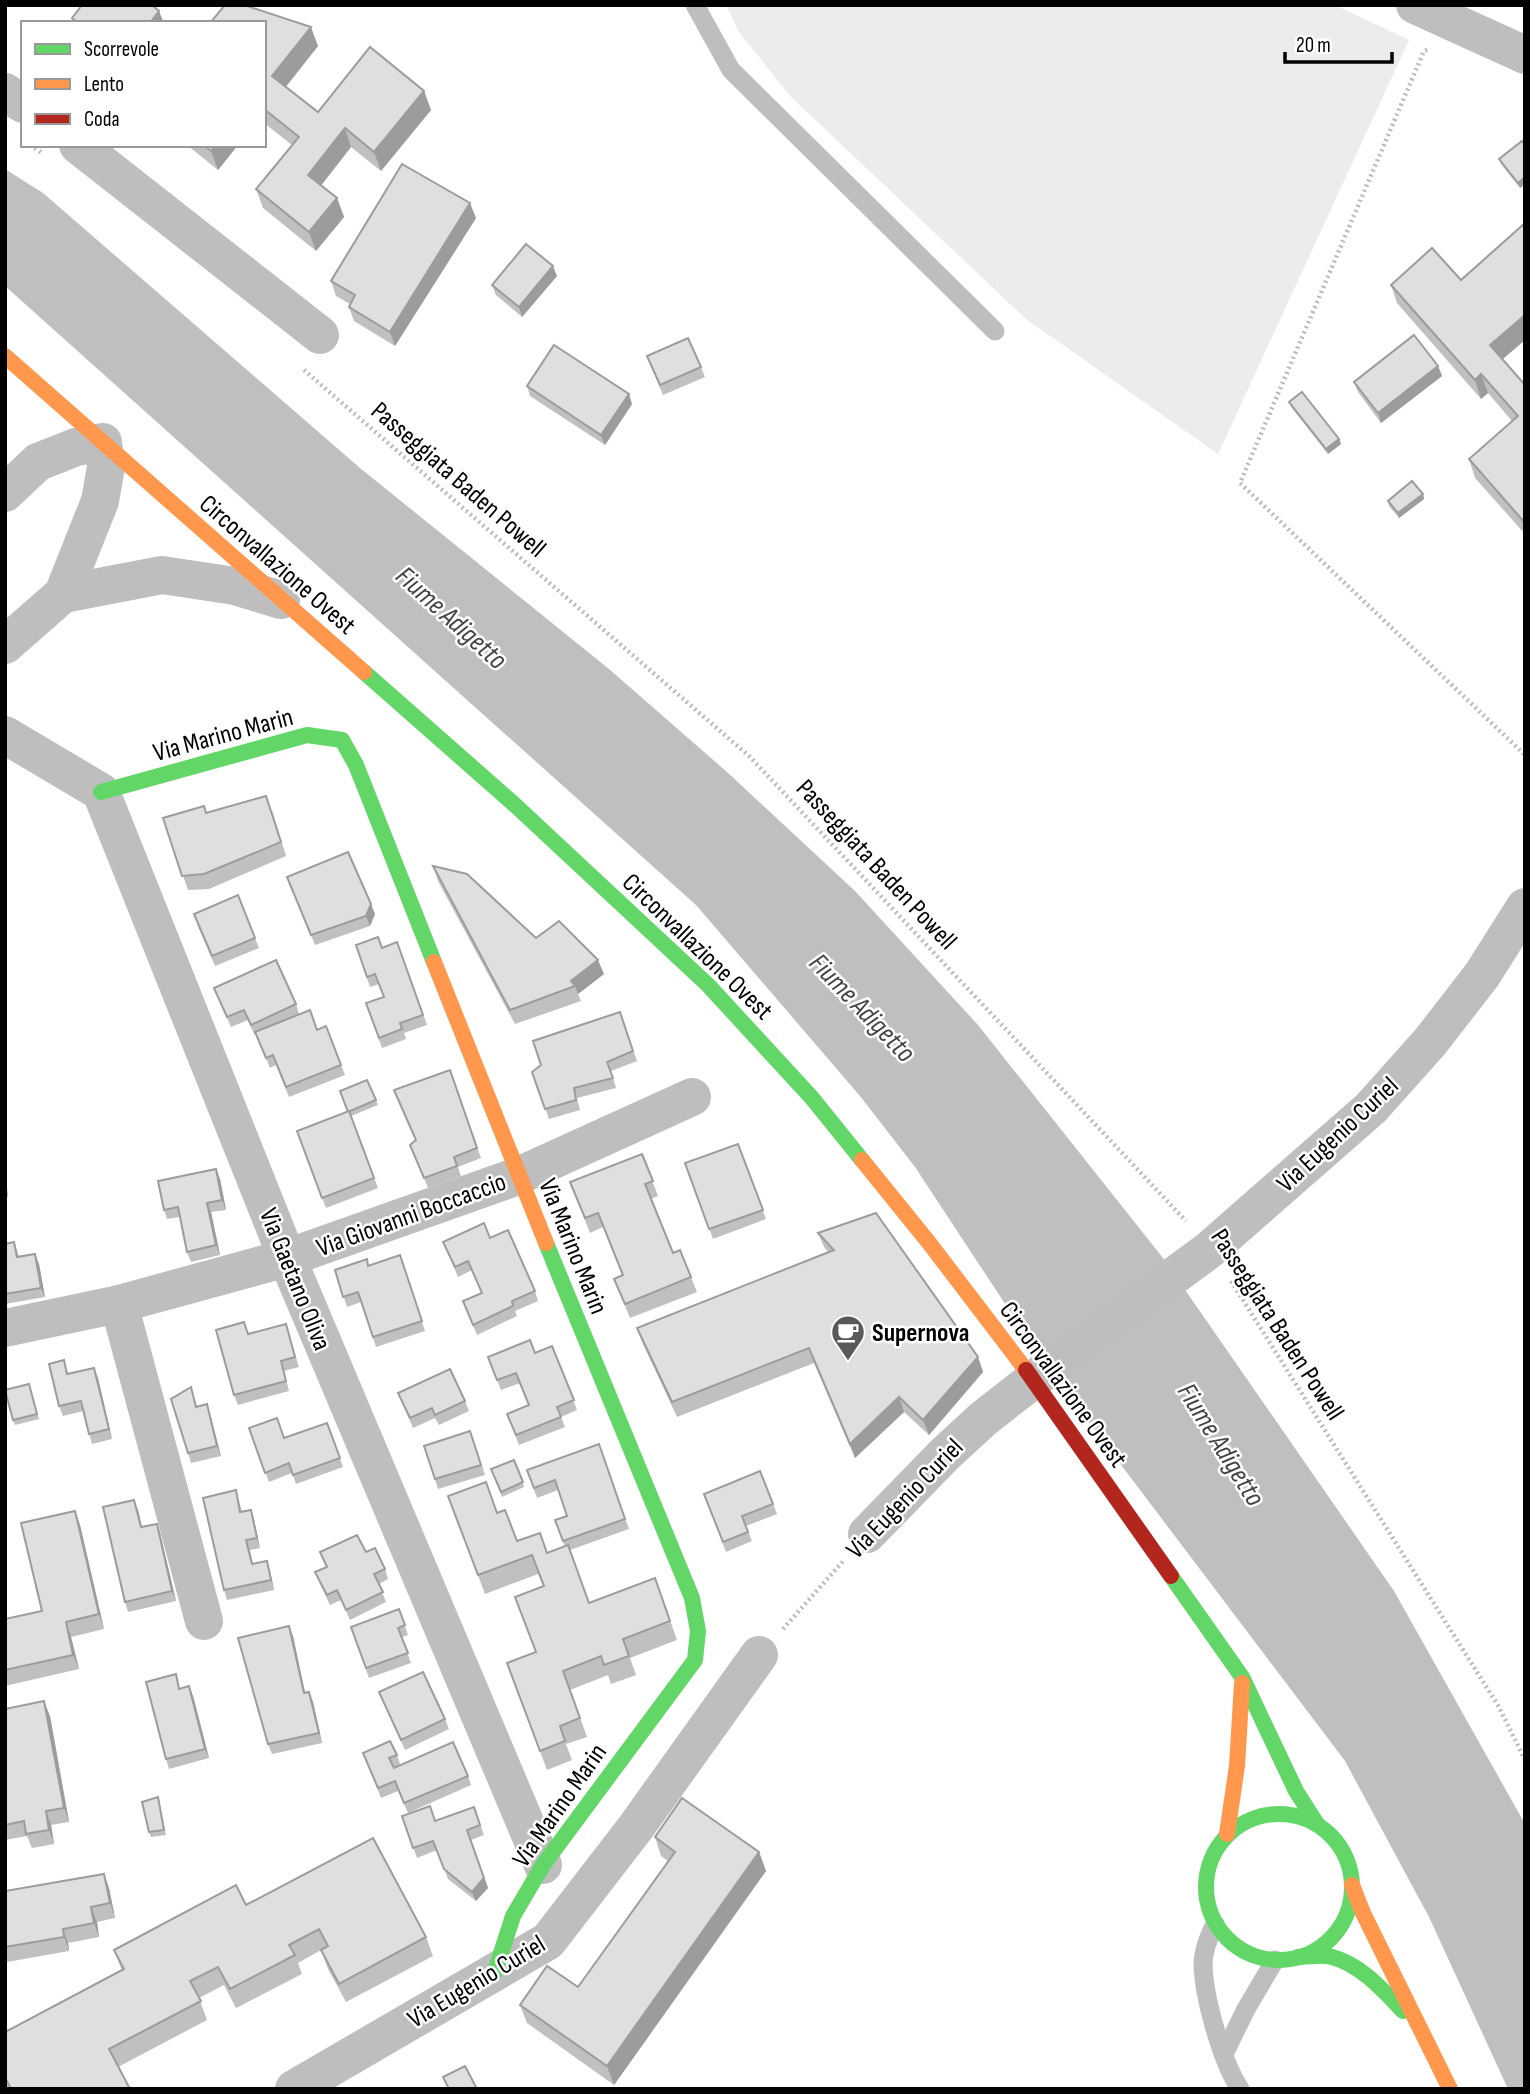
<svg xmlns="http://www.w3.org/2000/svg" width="1530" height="2094" font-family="'Sofia Sans Condensed',sans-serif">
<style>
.green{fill:#ececec}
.water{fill:#bfbfbf}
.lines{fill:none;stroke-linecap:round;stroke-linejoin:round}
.path{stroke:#b9b9b9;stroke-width:4.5;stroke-dasharray:2 3.5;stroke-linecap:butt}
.lane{stroke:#bebebe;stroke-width:19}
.street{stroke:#bebebe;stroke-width:38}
.fast{stroke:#63d668;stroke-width:16}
.slow{stroke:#ff974d;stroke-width:16}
.jam{stroke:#b3261e;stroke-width:16}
.wall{fill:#c0c0c0}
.shaded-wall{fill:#9c9c9c}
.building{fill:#dfdfdf;stroke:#9c9c9c;stroke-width:2}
.labels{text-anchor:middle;stroke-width:5;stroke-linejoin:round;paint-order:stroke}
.street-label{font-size:26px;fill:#000;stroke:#fff}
.poi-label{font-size:26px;font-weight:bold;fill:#000;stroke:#fff;text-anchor:start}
.water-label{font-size:28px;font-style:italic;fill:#444;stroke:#fff}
</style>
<rect width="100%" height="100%" fill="#fff"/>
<!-- green -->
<polygon class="green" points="726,5 1335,5 1409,40 1218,454 1026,319 791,97 739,32"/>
<!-- water -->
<polygon class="water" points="5,169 43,193 360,468 609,669 727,772 855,891 978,1025 1163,1258 1394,1591 1525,1824 1525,2089 1508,2089 1429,1917 1345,1761 1044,1363 915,1167 860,1096 696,905 5,286"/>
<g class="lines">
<!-- path -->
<g class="path">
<polyline points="1427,50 1424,51 1240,483 1525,755"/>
<polyline points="30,145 42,153"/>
<polyline points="304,370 749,756 1186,1221"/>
<polyline points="1231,1281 1499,1707 1525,1760"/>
<polyline points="783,1629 845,1559"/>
</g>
<!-- lane -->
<g class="lane">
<polyline points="695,5 731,70 995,331"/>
<path d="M1215,1924C1209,1936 1203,1950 1203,1965C1204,1998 1222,2062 1240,2089"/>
<polyline points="1224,2054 1246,2009 1275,1960"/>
</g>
<!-- street -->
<g class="street">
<polyline points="1415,5 1525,55"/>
<polyline points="5,92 23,104"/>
<polyline points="78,145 320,335"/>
<polyline points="5,493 38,462 76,447 103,442 106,467 100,501 63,594 5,645"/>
<polyline points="63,594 162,575 235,586 281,600"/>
<polyline points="5,735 101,792 287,1258 543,1865"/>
<polyline points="119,1304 204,1621"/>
<polyline points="5,1328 119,1304 287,1258 518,1176 692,1097"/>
<polyline points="867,1534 945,1454 983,1419 1033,1380 1209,1250 1371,1108 1430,1042 1482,975 1525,907"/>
<polyline points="294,2089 548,1941 636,1827 759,1655"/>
</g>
<!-- fast -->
<g class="fast">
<polyline points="364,672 515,805 708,985 812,1098 862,1160"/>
<polyline points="101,792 307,735 342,740 356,765 434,962"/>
<polyline points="1171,1576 1242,1677 1296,1791 1317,1824"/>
<circle cx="1279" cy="1887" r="73"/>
<path d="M1298,1957C1309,1957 1321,1954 1332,1957C1360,1964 1384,1991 1403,2011"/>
<polyline points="495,1972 513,1916 543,1865 695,1660 698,1631 692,1598 546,1243"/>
</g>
<!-- slow -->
<g class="slow">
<polyline points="5,356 364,672"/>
<polyline points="434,962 546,1243"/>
<polyline points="862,1160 930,1244 1026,1370"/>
<polyline points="1227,1834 1237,1766 1242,1683"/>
<polyline points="1352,1885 1363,1913 1450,2089"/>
</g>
<!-- jam -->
<polyline class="jam" points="1026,1370 1171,1576"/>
</g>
<!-- wall -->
<g class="wall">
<polygon points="264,23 318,46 286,87 318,112 424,91 431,110 381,171 351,147 321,186 337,198 344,217 316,251 263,208 256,189 292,145 264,123"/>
<polygon points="187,145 238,145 218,170"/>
<polygon points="1525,145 1525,184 1520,188 1501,164 1499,159"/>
<polygon points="476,218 395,346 354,321 349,307 350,304 336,296 331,281"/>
<polygon points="1525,223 1525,340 1502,359 1525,385 1525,534 1475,478 1469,459 1512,421 1488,393 1481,399 1397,303 1391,285 1461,280"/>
<polygon points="557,276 522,317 496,295 492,285"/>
<polygon points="647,356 701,367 705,377 663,395"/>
<polygon points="1438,366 1442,376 1381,423 1358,392 1354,382"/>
<polygon points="527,386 632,404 605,445 530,396"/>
<polygon points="1289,402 1339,439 1341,444 1328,454 1291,407"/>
<polygon points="1423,494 1424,499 1399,518 1389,506 1388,501"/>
<polygon points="272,810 286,856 209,889 188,890 163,818 206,813"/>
<polygon points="433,866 536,938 604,974 578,994 581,1001 515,1024 438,881"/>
<polygon points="291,887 375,914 370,926 315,945"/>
<polygon points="197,924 255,938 259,948 215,966"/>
<polygon points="397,942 427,1025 404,1033 406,1039 382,1048 366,1003 384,997 379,984 370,987 356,945 382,948"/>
<polygon points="214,988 296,1004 299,1014 317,1030 326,1026 345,1075 289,1097 276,1065 270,1068 256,1034 254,1034 248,1020 231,1027"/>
<polygon points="620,1012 637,1061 611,1071 616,1088 577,1098 580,1110 549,1119 532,1072"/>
<polygon points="450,1070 481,1158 458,1167 461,1176 428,1188 410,1145 415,1140 394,1090"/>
<polygon points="367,1080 378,1105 351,1116 378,1188 326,1208 297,1131 348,1112"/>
<polygon points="738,1144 766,1219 713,1239 685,1163"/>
<polygon points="642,1154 658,1196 651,1199 673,1253 691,1277 697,1292 630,1318 614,1279 622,1275 603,1227 590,1233 570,1182"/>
<polygon points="216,1169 220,1179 226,1210 211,1212 220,1255 191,1262 187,1252 180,1217 167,1219 164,1210"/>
<polygon points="818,1233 978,1357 983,1372 929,1435 904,1412 855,1458 814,1363 677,1417 642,1342 637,1328 828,1252 824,1247"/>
<polygon points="490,1238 535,1291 538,1301 515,1311 517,1316 477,1335 463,1301 482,1293 472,1270 458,1277 443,1242"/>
<polygon points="14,1242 19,1256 39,1264 45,1297 5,1304 5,1244"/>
<polygon points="400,1255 425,1331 376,1347 361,1302 347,1307 335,1270 369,1266"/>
<polygon points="286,1324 299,1367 284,1371 289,1391 238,1405 234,1395 248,1334"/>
<polygon points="552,1346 577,1410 561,1417 565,1427 519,1445 507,1414 529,1405 520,1383 501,1390 488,1357 535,1353"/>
<polygon points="68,1374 98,1378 112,1439 92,1444 83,1411 63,1416 59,1406"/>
<polygon points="29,1384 39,1419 15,1425 13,1420"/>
<polygon points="191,1387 197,1407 207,1404 221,1456 191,1463 188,1453"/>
<polygon points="398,1393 465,1401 469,1411 439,1425 435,1418 413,1428"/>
<polygon points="327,1423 343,1467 296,1484 292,1473 269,1482 249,1428 284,1438"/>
<polygon points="474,1441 485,1475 438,1489 435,1479"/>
<polygon points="599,1444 629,1529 570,1550 589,1603 655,1578 677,1640 630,1658 636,1675 611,1684 608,1675 570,1690 587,1737 566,1744 572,1760 547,1770 507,1663 536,1653 543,1586 538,1574 485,1594 448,1496 497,1513 517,1541 547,1553 565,1547 555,1520 567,1516 558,1490 537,1498 527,1470"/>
<polygon points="514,1460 524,1487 502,1497 491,1469"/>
<polygon points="760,1471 777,1514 746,1526 752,1541 726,1552 704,1494"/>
<polygon points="236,1490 242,1512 251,1510 254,1520 260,1548 250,1550 253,1564 270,1571 274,1590 227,1600 224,1590"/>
<polygon points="138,1510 142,1527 157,1524 160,1533 176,1601 128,1612 125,1602"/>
<polygon points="75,1511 80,1525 104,1629 71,1637 79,1669 5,1686 5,1619 42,1611"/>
<polygon points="320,1552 385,1569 388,1579 379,1584 386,1602 350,1620 341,1600 330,1605 319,1582 315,1572 326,1567"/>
<polygon points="399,1609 408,1635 402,1637 411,1663 369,1678 351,1627"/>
<polygon points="293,1636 305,1692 309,1692 313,1702 322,1743 272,1754 268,1744"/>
<polygon points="180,1688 193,1696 209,1758 169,1769 166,1759"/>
<polygon points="379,1692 445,1719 449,1729 405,1750"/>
<polygon points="5,1709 50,1716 69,1822 51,1825 54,1844 32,1848 27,1836 5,1840"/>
<polygon points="363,1753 397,1755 400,1764 394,1768 468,1776 471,1785 408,1813 398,1791 381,1798"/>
<polygon points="158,1797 166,1835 151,1837 149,1832"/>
<polygon points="474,1807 484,1835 471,1840 488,1888 476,1901 448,1879 437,1850 417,1858 402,1816 435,1821"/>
<polygon points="655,1837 759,1852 766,1871 614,2085 527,2023 520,2005 578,1987 668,1861 661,1856"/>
<polygon points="104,1874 109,1888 115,1918 97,1922 99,1937 68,1943 69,1951 7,1962 5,1957 5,1891"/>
<polygon points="246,1905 426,1937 433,1956 346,2002 328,1969 321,1950 298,1963 302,1974 236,2008 224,1985 199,1998 207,2020 118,2067 130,2089 8,2089 5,2083 5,2032 122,1971 114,1950"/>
</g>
<!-- shaded-wall -->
<g class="shaded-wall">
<polygon points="159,11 163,21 161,23 150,23"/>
<polygon points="311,27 318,46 279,95 272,76"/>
<polygon points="424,91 431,110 381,171 374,152"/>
<polygon points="345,128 351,147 314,194 308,175"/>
<polygon points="216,145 238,145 218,170 211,151"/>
<polygon points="1525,177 1525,184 1520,188 1518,183"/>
<polygon points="337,198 344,217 316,251 309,232"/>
<polygon points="470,203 476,218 395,346 390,332"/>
<polygon points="553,266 557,276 522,317 519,307"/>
<polygon points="1525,315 1525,340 1497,364 1490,345"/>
<polygon points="1438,366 1442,376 1381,423 1378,413"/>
<polygon points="1481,374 1488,393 1481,399 1475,380"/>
<polygon points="629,394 632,404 605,445 601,435"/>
<polygon points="1339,439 1341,444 1328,454 1326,449"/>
<polygon points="1423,494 1424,499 1399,518 1398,513"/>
<polygon points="371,904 375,914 370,926 366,916"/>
<polygon points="598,960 604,974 578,994 575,986 571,981"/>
<polygon points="5,1167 8,1198 5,1190"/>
<polygon points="216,1169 220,1179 226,1210 222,1200"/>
<polygon points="207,1203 211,1212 220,1255 216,1245"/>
<polygon points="35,1254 39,1264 45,1297 41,1288"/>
<polygon points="978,1357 983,1372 929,1435 923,1420"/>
<polygon points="94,1368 98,1378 112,1439 109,1429"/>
<polygon points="899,1397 904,1412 855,1458 850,1444"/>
<polygon points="207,1404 210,1414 221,1456 217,1446"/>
<polygon points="134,1500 138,1510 144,1537 141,1527"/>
<polygon points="251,1510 254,1520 260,1548 257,1538"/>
<polygon points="75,1511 80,1525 104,1629 99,1614"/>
<polygon points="157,1524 160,1533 176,1601 172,1591"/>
<polygon points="267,1561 270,1571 274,1590 271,1580"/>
<polygon points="66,1622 71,1637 79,1669 73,1655"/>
<polygon points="289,1626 293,1636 307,1703 304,1693"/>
<polygon points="189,1686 193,1696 209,1758 205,1749"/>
<polygon points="309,1692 313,1702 322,1743 319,1733"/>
<polygon points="44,1701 50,1716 69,1822 64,1808"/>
<polygon points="46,1811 51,1825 54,1844 49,1830"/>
<polygon points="467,1830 488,1888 476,1901 472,1892"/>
<polygon points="759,1852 766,1871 614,2085 607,2066"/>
<polygon points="104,1874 109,1888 115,1918 110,1903"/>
<polygon points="91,1907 97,1922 99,1937 94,1923"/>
<polygon points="63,1929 68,1943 69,1951 64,1937"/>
</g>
<!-- building -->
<g class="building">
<polygon points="82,5 152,5 159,11 150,23 78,23 72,18"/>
<polygon points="225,5 244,5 311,27 272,76 318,112 370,47 424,91 374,152 345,128 308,175 337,198 309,232 256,189 299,137 264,109 264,23 210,23"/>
<polygon points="1522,141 1525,145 1525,177 1518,183 1499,159"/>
<polygon points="203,145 216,145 211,151"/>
<polygon points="402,164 470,203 390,332 349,307 355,295 331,281"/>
<polygon points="1525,223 1525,315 1490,345 1525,385 1525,523 1469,459 1518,416 1481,374 1475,380 1391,285 1432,248 1461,280"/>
<polygon points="526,244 553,266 519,307 492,285"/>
<polygon points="1414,335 1438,366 1378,413 1354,382"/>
<polygon points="688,338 701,367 660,385 647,356"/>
<polygon points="554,345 629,394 601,435 527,386"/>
<polygon points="1302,392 1339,439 1326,449 1289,402"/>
<polygon points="1412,481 1423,494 1398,513 1388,501"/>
<polygon points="266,796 281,842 204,874 182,876 163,818 204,806 206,813"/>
<polygon points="348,852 371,904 366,916 311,935 287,877"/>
<polygon points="433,866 467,874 536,938 559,921 598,960 571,981 575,986 510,1010"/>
<polygon points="238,895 255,938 212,956 194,914"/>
<polygon points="378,937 382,948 397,942 423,1015 400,1023 402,1029 379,1038 366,1003 384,997 375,974 367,977 356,945"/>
<polygon points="276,960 296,1004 251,1025 244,1010 227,1017 214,988"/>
<polygon points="310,1010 317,1030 326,1026 341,1065 286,1087 273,1055 266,1058 255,1032"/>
<polygon points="620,1012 633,1051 607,1062 613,1078 574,1088 576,1100 545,1109 532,1072 541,1065 533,1041"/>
<polygon points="450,1070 477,1148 454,1157 457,1166 424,1178 410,1145 416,1140 394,1090"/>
<polygon points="367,1080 376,1100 348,1112 340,1091"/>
<polygon points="349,1111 374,1178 322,1198 297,1131"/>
<polygon points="738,1144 763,1210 709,1229 685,1163"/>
<polygon points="642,1154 653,1181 645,1184 673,1253 680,1250 691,1277 625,1304 614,1279 623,1275 598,1213 585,1218 570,1182"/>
<polygon points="216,1169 222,1200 207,1203 216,1245 187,1252 178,1207 164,1210 158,1181"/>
<polygon points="876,1213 978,1357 923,1420 899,1397 850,1444 809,1348 672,1402 637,1328 834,1250 818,1233"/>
<polygon points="484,1223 490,1238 508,1230 535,1291 512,1301 513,1306 473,1325 463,1301 482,1293 468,1261 455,1267 443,1242"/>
<polygon points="14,1242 17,1257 35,1254 41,1288 5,1294 5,1244"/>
<polygon points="400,1255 422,1321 373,1337 358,1292 343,1297 335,1270 367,1259 368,1266"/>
<polygon points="244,1322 248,1334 286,1324 295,1357 281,1361 286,1381 234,1395 216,1330"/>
<polygon points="530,1340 535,1353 552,1346 574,1400 557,1407 561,1417 516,1435 507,1414 529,1405 516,1373 497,1380 488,1357"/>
<polygon points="64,1360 67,1374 94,1368 109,1429 89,1434 81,1401 59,1406 49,1364"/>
<polygon points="450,1369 465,1401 435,1415 432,1408 410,1418 398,1393"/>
<polygon points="29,1384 37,1414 13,1420 5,1390"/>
<polygon points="191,1387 196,1407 207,1404 217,1446 188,1453 171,1399"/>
<polygon points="277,1418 284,1438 327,1423 340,1458 293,1475 289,1463 265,1473 249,1428"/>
<polygon points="470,1431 481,1465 435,1479 424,1446"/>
<polygon points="599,1444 625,1519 563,1541 555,1520 567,1516 555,1480 534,1488 527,1470"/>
<polygon points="514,1460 523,1482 501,1492 491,1469"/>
<polygon points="760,1471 773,1504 742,1516 748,1532 723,1542 704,1494"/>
<polygon points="486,1482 497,1513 505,1510 517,1541 540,1533 547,1553 568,1545 589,1603 655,1578 670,1621 623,1639 629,1656 604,1665 601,1656 563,1671 580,1718 560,1726 565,1741 540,1751 507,1663 536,1652 515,1597 544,1586 532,1555 478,1575 448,1496"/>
<polygon points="236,1490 240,1512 251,1510 257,1538 246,1540 252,1564 267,1561 271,1580 224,1590 203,1498"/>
<polygon points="134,1500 141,1527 157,1524 172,1591 125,1602 103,1507"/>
<polygon points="75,1511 99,1614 66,1622 73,1655 5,1670 5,1619 42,1611 21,1523"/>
<polygon points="357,1535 366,1552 375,1548 385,1569 374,1574 383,1592 346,1610 337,1590 327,1595 315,1572 327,1567 320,1552"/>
<polygon points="399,1609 405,1625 398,1628 408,1653 366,1668 351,1627"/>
<polygon points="289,1626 304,1693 309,1692 319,1733 268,1744 238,1638"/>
<polygon points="423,1672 445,1719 401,1740 379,1692"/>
<polygon points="176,1674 179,1689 189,1686 205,1749 166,1759 146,1682"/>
<polygon points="44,1701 64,1808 46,1811 49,1830 26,1834 24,1821 5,1825 5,1709"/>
<polygon points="390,1741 397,1755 389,1758 394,1768 453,1742 468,1776 404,1803 395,1781 378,1788 363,1753"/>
<polygon points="158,1797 164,1830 149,1832 142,1802"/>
<polygon points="682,1798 759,1852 607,2066 520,2005 547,1966 578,1987 675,1852 655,1837"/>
<polygon points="430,1806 435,1821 474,1807 480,1825 467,1830 484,1878 472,1892 444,1869 433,1841 413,1848 402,1816"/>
<polygon points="373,1838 426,1937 339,1984 321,1950 328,1946 319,1929 289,1945 295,1955 230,1989 218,1967 190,1981 201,2001 109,2049 130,2089 11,2089 5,2077 5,2032 124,1969 114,1950 236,1885 246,1905"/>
<polygon points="104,1874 110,1903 91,1907 94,1923 63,1929 64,1937 5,1947 5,1891"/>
<polygon points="465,2066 477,2089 449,2089 443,2077"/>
</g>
<!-- icons -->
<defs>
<g id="cafe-pin" transform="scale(1.75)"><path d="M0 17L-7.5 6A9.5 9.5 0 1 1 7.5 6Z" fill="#595959" stroke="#fff"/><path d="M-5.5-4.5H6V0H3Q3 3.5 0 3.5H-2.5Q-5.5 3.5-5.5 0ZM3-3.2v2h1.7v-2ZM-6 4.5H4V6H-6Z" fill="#fff"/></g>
</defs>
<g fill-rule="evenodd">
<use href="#cafe-pin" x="848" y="1332"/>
</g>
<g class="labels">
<!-- street labels -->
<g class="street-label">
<text transform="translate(459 479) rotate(41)" y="9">Passeggiata Baden Powell</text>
<text transform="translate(278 564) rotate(41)" y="9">Circonvallazione Ovest</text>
<text transform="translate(223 734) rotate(-15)" y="9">Via Marino Marin</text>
<text transform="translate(877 864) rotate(47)" y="9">Passeggiata Baden Powell</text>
<text transform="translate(698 946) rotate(44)" y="9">Circonvallazione Ovest</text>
<text transform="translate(1337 1134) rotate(-43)" y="9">Via Eugenio Curiel</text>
<text transform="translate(411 1214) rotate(-20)" y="9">Via Giovanni Boccaccio</text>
<text transform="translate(574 1246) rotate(68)" y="9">Via Marino Marin</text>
<text transform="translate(296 1279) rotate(68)" y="9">Via Gaetano Oliva</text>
<text transform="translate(1278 1324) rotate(57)" y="9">Passeggiata Baden Powell</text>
<text transform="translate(1064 1384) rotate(54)" y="9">Circonvallazione Ovest</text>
<text transform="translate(904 1498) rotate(-46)" y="9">Via Eugenio Curiel</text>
<text transform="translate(559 1805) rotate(-55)" y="9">Via Marino Marin</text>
<text transform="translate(476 1981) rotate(-31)" y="9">Via Eugenio Curiel</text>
</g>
<!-- poi labels -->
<g class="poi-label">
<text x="872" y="1341">Supernova</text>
</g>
<!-- water labels -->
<g class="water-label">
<text transform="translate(452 617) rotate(42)" y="10">Fiume Adigetto</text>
<text transform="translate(863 1007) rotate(46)" y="10">Fiume Adigetto</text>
<text transform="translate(1222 1444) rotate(58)" y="10">Fiume Adigetto</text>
</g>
</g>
<!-- border -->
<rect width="1530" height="2094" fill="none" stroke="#000000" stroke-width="14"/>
<!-- legend -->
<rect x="21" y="21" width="245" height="126" fill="#ffffff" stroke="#999999" stroke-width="2"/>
<rect x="35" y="44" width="35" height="10" fill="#63d668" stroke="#999999" stroke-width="2"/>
<text x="84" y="56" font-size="21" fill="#000000">Scorrevole</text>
<rect x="35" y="79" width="35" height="10" fill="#ff974d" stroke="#999999" stroke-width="2"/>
<text x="84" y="91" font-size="21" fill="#000000">Lento</text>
<rect x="35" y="114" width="35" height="10" fill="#b3261e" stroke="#999999" stroke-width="2"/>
<text x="84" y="126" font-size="21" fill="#000000">Coda</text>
<!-- scale -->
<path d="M1285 52v10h107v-10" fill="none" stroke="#000000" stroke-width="3.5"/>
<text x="1296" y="52" font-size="21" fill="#000000" stroke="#ffffff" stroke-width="5" paint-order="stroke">20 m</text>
</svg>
